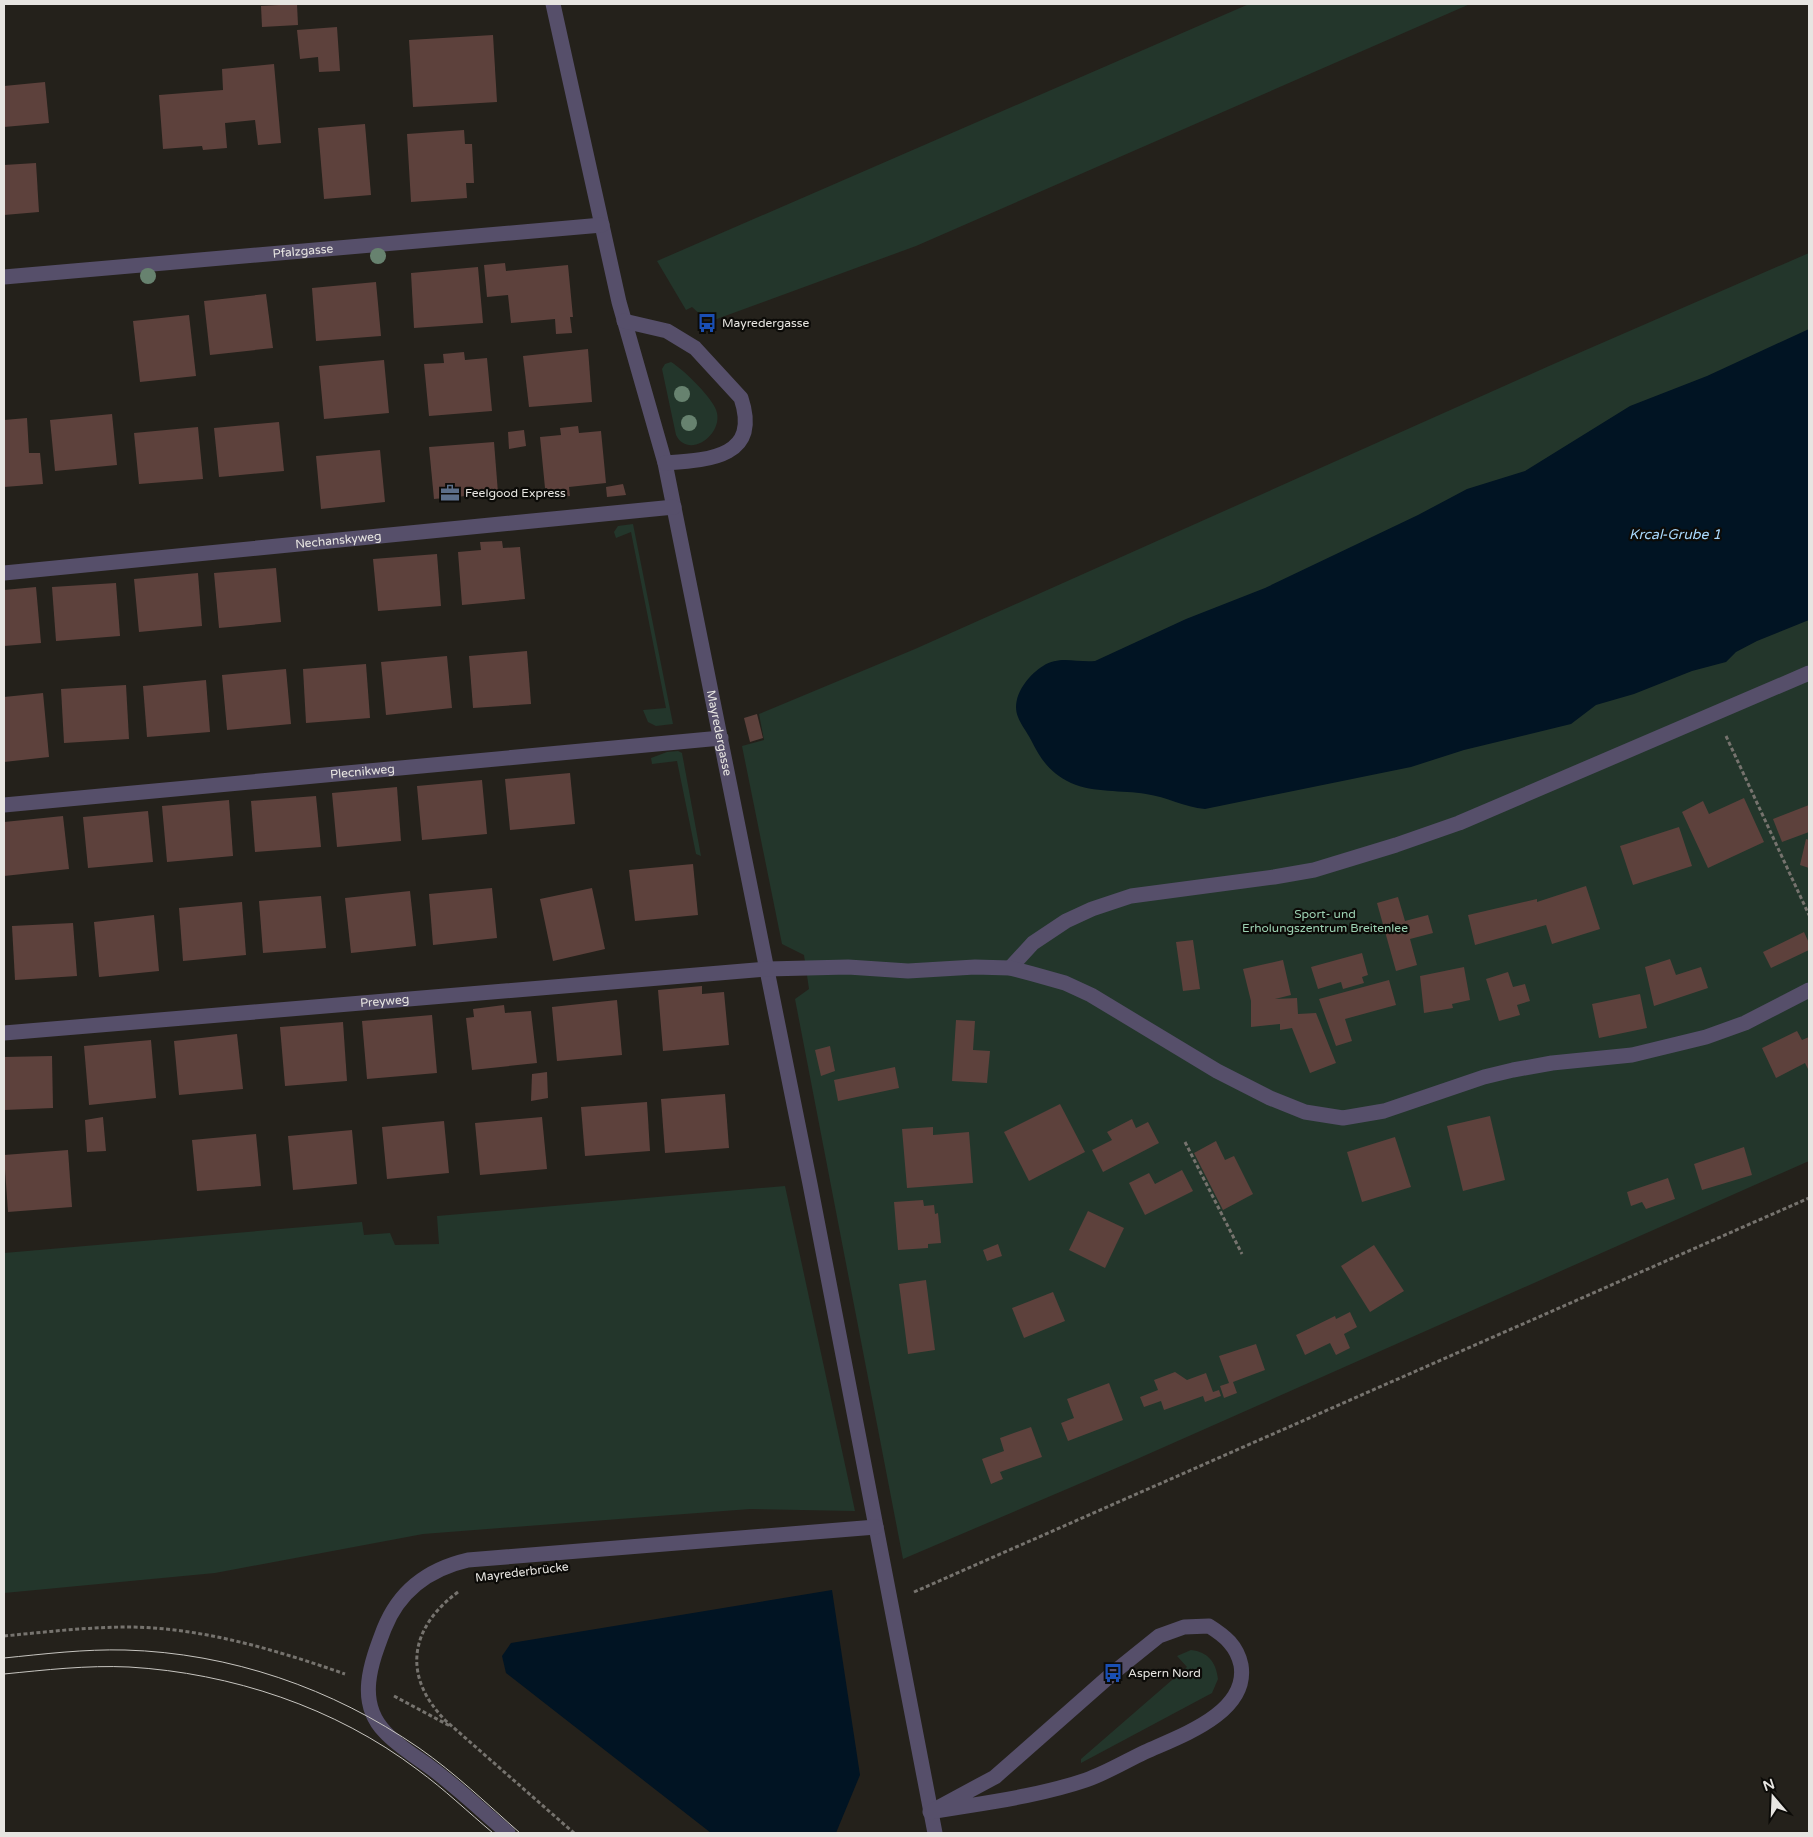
<svg xmlns="http://www.w3.org/2000/svg" width="1813" height="1837" font-family="'Varela Round',sans-serif">
<style>
.green{fill:#23362b}
.water{fill:#011423}
.building{fill:#5d413c}
.lines{fill:none;stroke-linecap:round;stroke-linejoin:round}
.path{stroke:#76736e;stroke-width:3;stroke-dasharray:4 2.5;stroke-linecap:butt}
.minor{stroke:#564f6a;stroke-width:15}
.tram{stroke:#c7c5c0;stroke-width:1}
.tree{fill:#67826f}
.labels{text-anchor:middle;stroke-width:4.5;stroke-linejoin:round;paint-order:stroke}
.street-label{font-size:12px;fill:#e7e5e1;stroke:#0c0b08}
.poi-label{font-size:12px;fill:#e7e5e1;stroke:#0c0b08;text-anchor:start}
.park-label{font-size:12px;fill:#9dd2b3;stroke:#0c0b08}
.water-label{font-size:14px;font-style:italic;fill:#a9d8fc;stroke:#0c0b08}
</style>
<rect width="100%" height="100%" fill="#24211b"/>
<!-- green -->
<g class="green">
<polygon points="1249,4 1470,4 916,246 714,320 707,313 703,317 692,307 686,310 657,261"/>
<polygon points="1809,253 1809,1161 1128,1463 903,1559 795,999 809,989 804,955 782,944 742,746 764,740 759,714 915,649 1549,366"/>
<path d="M671,362C683,369 715,400 717,413C722,436 688,459 676,435L662,369L665,364Z"/>
<polygon points="633,524 673,724 656,726 648,722 643,710 666,708 631,532 616,538 614,532 618,526"/>
<polygon points="678,751 682,753 701,856 696,854 677,761 652,764 651,758 667,752"/>
<polygon points="785,1186 855,1511 750,1509 423,1534 215,1573 4,1593 4,1253 362,1222 364,1235 390,1233 395,1245 439,1244 437,1216"/>
<path d="M1191,1650C1208,1652 1216,1662 1218,1679L1212,1693L1081,1763V1759L1187,1667L1177,1656Z"/>
</g>
<!-- water -->
<g class="water">
<path d="M1809,329V620L1757,641L1736,652L1726,662L1692,671L1634,694L1596,705L1571,724L1464,750L1411,767L1205,809C1184,807 1167,797 1146,794C1122,790 1094,793 1071,783C1050,773 1041,760 1031,740C1027,732 1021,725 1018,717C1010,698 1028,675 1043,666C1060,655 1077,663 1095,661L1186,619L1265,588L1418,515L1467,489L1525,471L1630,406L1707,376Z"/>
<polygon points="832,1590 860,1775 836,1833 711,1833 506,1673 502,1656 511,1643"/>
</g>
<!-- building -->
<g class="building">
<polygon points="297,4 298,25 262,27 261,6"/>
<polygon points="337,27 340,71 319,72 318,57 300,59 297,30"/>
<polygon points="493,35 497,102 413,107 409,40"/>
<polygon points="274,64 281,143 258,145 255,120 225,123 227,148 203,150 202,146 163,149 159,95 223,90 222,69"/>
<polygon points="45,82 49,123 4,127 4,86"/>
<polygon points="365,124 371,195 324,199 318,128"/>
<polygon points="464,130 465,144 472,144 474,183 466,183 467,198 411,202 407,134"/>
<polygon points="36,163 39,212 4,215 4,165"/>
<polygon points="505,263 506,271 568,265 573,317 570,317 572,333 556,334 555,319 511,323 508,295 487,297 484,265"/>
<polygon points="478,267 483,323 414,328 411,273"/>
<polygon points="376,282 381,336 316,341 312,288"/>
<polygon points="266,294 273,348 210,355 204,301"/>
<polygon points="189,315 196,376 140,382 133,321"/>
<polygon points="588,349 592,402 529,407 523,356"/>
<polygon points="464,352 465,360 487,358 492,411 429,416 424,364 444,363 443,354"/>
<polygon points="384,360 389,413 324,419 319,366"/>
<polygon points="112,414 117,465 55,471 50,420"/>
<polygon points="27,418 29,453 40,453 43,484 4,487 4,420"/>
<polygon points="279,422 284,471 219,477 214,428"/>
<polygon points="578,426 579,433 601,431 606,483 569,487 570,496 548,498 547,488 545,488 540,437 561,435 560,428"/>
<polygon points="198,427 203,479 139,484 134,433"/>
<polygon points="524,430 526,446 509,449 508,432"/>
<polygon points="494,442 498,493 434,499 429,447"/>
<polygon points="380,450 385,502 321,509 316,456"/>
<polygon points="623,484 626,495 607,497 606,487"/>
<polygon points="502,541 503,548 520,547 525,599 462,605 458,552 481,550 480,542"/>
<polygon points="437,554 441,606 378,611 373,559"/>
<polygon points="276,568 281,622 219,628 214,573"/>
<polygon points="198,573 202,626 139,632 134,579"/>
<polygon points="116,583 120,636 56,641 52,587"/>
<polygon points="36,587 41,643 4,646 4,590"/>
<polygon points="527,651 531,704 473,708 469,656"/>
<polygon points="447,656 452,708 386,715 381,662"/>
<polygon points="366,664 370,718 306,723 303,669"/>
<polygon points="286,669 291,724 227,730 222,675"/>
<polygon points="206,680 210,732 147,737 143,686"/>
<polygon points="126,685 129,739 64,743 61,689"/>
<polygon points="43,693 49,757 4,762 4,697"/>
<polygon points="757,714 763,738 750,742 744,718"/>
<polygon points="570,773 575,824 510,830 505,779"/>
<polygon points="482,780 487,834 422,840 417,786"/>
<polygon points="397,787 401,841 337,847 332,793"/>
<polygon points="316,796 321,847 255,852 251,801"/>
<polygon points="1744,798 1764,842 1708,868 1682,812 1703,801 1709,814"/>
<polygon points="229,800 233,856 167,862 162,806"/>
<polygon points="1809,805 1809,832 1782,842 1773,819"/>
<polygon points="148,811 153,862 88,868 83,817"/>
<polygon points="63,816 69,869 4,876 4,822"/>
<polygon points="1679,827 1692,866 1633,885 1620,846"/>
<polygon points="1806,839 1809,840 1809,868 1800,865"/>
<polygon points="693,864 698,915 635,921 629,870"/>
<polygon points="1586,886 1600,929 1552,944 1546,925 1475,945 1468,915 1537,899 1537,902"/>
<polygon points="492,888 497,938 433,945 429,894"/>
<polygon points="592,888 605,949 553,961 540,899"/>
<polygon points="410,891 416,946 351,953 345,898"/>
<polygon points="321,896 326,948 263,953 259,901"/>
<polygon points="1398,897 1405,921 1428,915 1433,933 1410,939 1417,965 1396,971 1377,903"/>
<polygon points="242,902 246,955 183,961 179,908"/>
<polygon points="154,915 159,971 99,977 94,922"/>
<polygon points="73,923 77,976 15,980 12,926"/>
<polygon points="1804,932 1809,943 1809,950 1771,968 1763,952"/>
<polygon points="1193,940 1200,989 1183,991 1176,942"/>
<polygon points="1362,953 1368,975 1362,977 1364,983 1343,989 1341,982 1318,989 1311,967"/>
<polygon points="1670,959 1676,975 1701,967 1708,988 1654,1006 1645,967"/>
<polygon points="1283,960 1291,995 1275,999 1297,998 1298,1014 1316,1013 1336,1063 1310,1073 1292,1028 1280,1030 1280,1024 1251,1027 1251,1001 1243,969"/>
<polygon points="1464,967 1470,1000 1452,1004 1453,1008 1424,1013 1420,976"/>
<polygon points="1508,972 1513,987 1525,984 1530,1001 1517,1005 1520,1015 1499,1021 1486,979"/>
<polygon points="1389,980 1396,1005 1345,1019 1352,1041 1336,1046 1319,999"/>
<polygon points="702,986 702,994 724,992 729,1045 663,1051 658,990"/>
<polygon points="1640,994 1647,1028 1599,1038 1592,1004"/>
<polygon points="617,1000 622,1055 557,1061 552,1007"/>
<polygon points="504,1005 505,1013 531,1011 537,1063 472,1070 466,1018 474,1017 473,1009"/>
<polygon points="432,1015 437,1073 367,1079 362,1021"/>
<polygon points="956,1020 975,1021 973,1050 990,1051 987,1083 952,1081"/>
<polygon points="343,1022 347,1081 285,1086 280,1027"/>
<polygon points="1797,1031 1802,1040 1809,1037 1809,1071 1805,1063 1776,1078 1762,1048"/>
<polygon points="237,1034 243,1089 179,1095 174,1041"/>
<polygon points="151,1040 156,1098 89,1105 84,1046"/>
<polygon points="830,1046 835,1071 821,1076 815,1050"/>
<polygon points="52,1056 53,1108 4,1110 4,1057"/>
<polygon points="895,1067 899,1088 838,1101 834,1080"/>
<polygon points="547,1072 548,1098 531,1101 532,1074"/>
<polygon points="725,1094 729,1148 665,1153 661,1099"/>
<polygon points="647,1102 650,1151 585,1156 581,1107"/>
<polygon points="1060,1104 1085,1152 1029,1181 1004,1132"/>
<polygon points="1490,1116 1505,1180 1463,1191 1447,1126"/>
<polygon points="103,1117 106,1151 87,1152 85,1120"/>
<polygon points="542,1117 547,1169 480,1175 475,1123"/>
<polygon points="1132,1119 1136,1128 1148,1122 1159,1143 1103,1172 1092,1150 1112,1140 1107,1132"/>
<polygon points="444,1121 449,1173 387,1179 382,1127"/>
<polygon points="933,1127 933,1135 969,1132 973,1183 907,1188 902,1129"/>
<polygon points="352,1130 357,1184 293,1190 288,1136"/>
<polygon points="256,1134 261,1186 197,1191 192,1140"/>
<polygon points="1395,1137 1411,1187 1362,1202 1347,1152"/>
<polygon points="1216,1141 1225,1160 1234,1156 1253,1194 1223,1210 1194,1153"/>
<polygon points="1744,1147 1752,1175 1702,1190 1694,1164"/>
<polygon points="68,1150 72,1207 8,1212 4,1155"/>
<polygon points="1182,1170 1193,1191 1145,1215 1129,1183 1149,1173 1155,1184"/>
<polygon points="1668,1178 1675,1199 1646,1209 1642,1202 1631,1206 1627,1192"/>
<polygon points="923,1200 924,1206 934,1205 935,1214 938,1213 941,1243 928,1244 928,1248 898,1250 894,1202"/>
<polygon points="1088,1211 1124,1228 1105,1268 1069,1250"/>
<polygon points="998,1244 1002,1256 987,1261 983,1250"/>
<polygon points="1374,1245 1404,1291 1370,1312 1341,1266"/>
<polygon points="926,1280 935,1350 908,1354 899,1284"/>
<polygon points="1053,1292 1065,1321 1024,1338 1012,1308"/>
<polygon points="1350,1312 1357,1327 1344,1334 1350,1348 1336,1355 1330,1343 1305,1355 1296,1335 1335,1316 1336,1319"/>
<polygon points="1256,1344 1265,1370 1233,1382 1237,1393 1224,1398 1220,1386 1229,1383 1219,1356"/>
<polygon points="1175,1372 1187,1380 1206,1373 1213,1392 1219,1390 1221,1396 1205,1402 1203,1396 1164,1410 1161,1401 1144,1407 1140,1397 1158,1390 1154,1380"/>
<polygon points="1109,1383 1123,1420 1068,1441 1061,1423 1074,1418 1067,1399"/>
<polygon points="1031,1427 1042,1457 1000,1472 1003,1479 991,1484 982,1459 1004,1451 1000,1438"/>
</g>
<g class="lines">
<!-- path -->
<g class="path">
<polyline points="1726,736 1809,915"/>
<polyline points="1185,1142 1242,1254"/>
<path d="M458,1592C409,1628 402,1677 446,1721L574,1833"/>
<polyline points="914,1592 1809,1198"/>
<path d="M4,1636C46,1632 87,1627 130,1627C204,1628 276,1650 345,1674"/>
<polyline points="394,1696 450,1726"/>
</g>
<!-- minor -->
<g class="minor">
<path id="s1" d="M553,4L619,302L665,463L810,1184L935,1833"/>
<path id="s2" d="M4,277L602,225"/>
<path d="M624,321L667,331L695,348L741,398C761,458 708,460 665,463"/>
<path id="s3" d="M4,573L674,507"/>
<path id="s4" d="M4,805L721,738"/>
<polyline points="1010,968 1033,943 1066,921 1092,909 1131,896 1274,877 1314,870 1396,845 1459,823 1809,673"/>
<path id="s5" d="M4,1033L767,969L848,967L908,971L975,967L1010,968L1033,974L1065,983L1091,995L1217,1071L1270,1098L1305,1112L1343,1118L1384,1111L1484,1077L1513,1070L1552,1063L1632,1055L1706,1037L1745,1023L1809,990"/>
<path d="M1209,1626C1225,1636 1237,1646 1241,1665C1249,1713 1180,1736 1145,1752C1126,1761 1106,1773 1086,1780C1036,1797 982,1803 930,1812L995,1777L1113,1673L1159,1636L1184,1627Z"/>
<path d="M508,1833C482,1811 457,1787 430,1767C415,1756 398,1746 385,1732C356,1702 371,1663 384,1629C399,1591 429,1569 468,1560L876,1527"/>
</g>
<!-- tram -->
<g class="tram">
<path d="M4,1658C44,1654 84,1649 125,1650C230,1653 332,1688 419,1748C455,1773 487,1804 520,1833"/>
<path d="M4,1674C45,1670 87,1665 129,1667C231,1673 335,1707 418,1770C444,1789 468,1812 493,1833"/>
</g>
</g>
<!-- trees -->
<g class="tree">
<circle cx="378" cy="256" r="8"/>
<circle cx="148" cy="276" r="8"/>
<circle cx="682" cy="394" r="8"/>
<circle cx="689" cy="423" r="8"/>
</g>
<!-- icons -->
<defs>
<g id="bus-bare" transform="scale(1.5)"><path d="M-5-6H5V4H4V6H2V4H-2V6H-4V4H-5ZM-3.5-4V0h7V-4ZM-3.5 1.2v1.5H-2V1.2ZM2 1.2v1.5H3.5V1.2Z" fill="#1a4fb4" stroke="#0c0b08" stroke-width="2.5" paint-order="stroke"/></g>
<g id="office-bare" transform="scale(1.5)"><path d="M-6-3h4V-5.5h4V-3h4V5H-6ZM-1-4.5V-3h2v-1.5ZM-6 0V1H6V0Z" fill="#5c6f8a" stroke="#0c0b08" stroke-width="2.5" paint-order="stroke"/></g>
</defs>
<g fill-rule="evenodd">
<use href="#bus-bare" x="707" y="323"/>
<use href="#office-bare" x="450" y="493"/>
<use href="#bus-bare" x="1113" y="1673"/>
</g>
<g class="labels">
<!-- street labels -->
<g class="street-label">
<text dy="4" stroke="none"><textPath href="#s2" startOffset="300">Pfalzgasse</textPath></text>
<text dy="4" stroke="none"><textPath href="#s3" startOffset="336">Nechanskyweg</textPath></text>
<text dy="4" stroke="none"><textPath href="#s1" startOffset="748">Mayredergasse</textPath></text>
<text dy="4" stroke="none"><textPath href="#s4" startOffset="360">Plecnikweg</textPath></text>
<text dy="4" stroke="none"><textPath href="#s5" startOffset="382">Preyweg</textPath></text>
<text transform="translate(522 1572) rotate(-7)" y="4">Mayrederbrücke</text>
</g>
<!-- poi labels -->
<g class="poi-label">
<text x="722" y="327">Mayredergasse</text>
<text x="465" y="497">Feelgood Express</text>
<text x="1128" y="1677">Aspern Nord</text>
</g>
<!-- park labels -->
<g class="park-label">
<text x="1325" y="918">Sport- und<tspan x="1325" dy="14">Erholungszentrum Breitenlee</tspan></text>
</g>
<!-- water labels -->
<g class="water-label">
<text x="1675" y="539">Krcal-Grube 1</text>
</g>
</g>
<!-- border -->
<rect width="1813" height="1837" fill="none" stroke="#e7e5e1" stroke-width="10"/>
<!-- north arrow -->
<g transform="translate(1773 1797) rotate(341)" stroke="#0c0b08" stroke-width="4" paint-order="stroke">
<path d="M0-4L9 19L0 12L-9 19Z" fill="#e7e5e1"/>
<text y="-8" font-size="14" font-weight="bold" text-anchor="middle" fill="#e7e5e1">N</text>
</g>
</svg>
